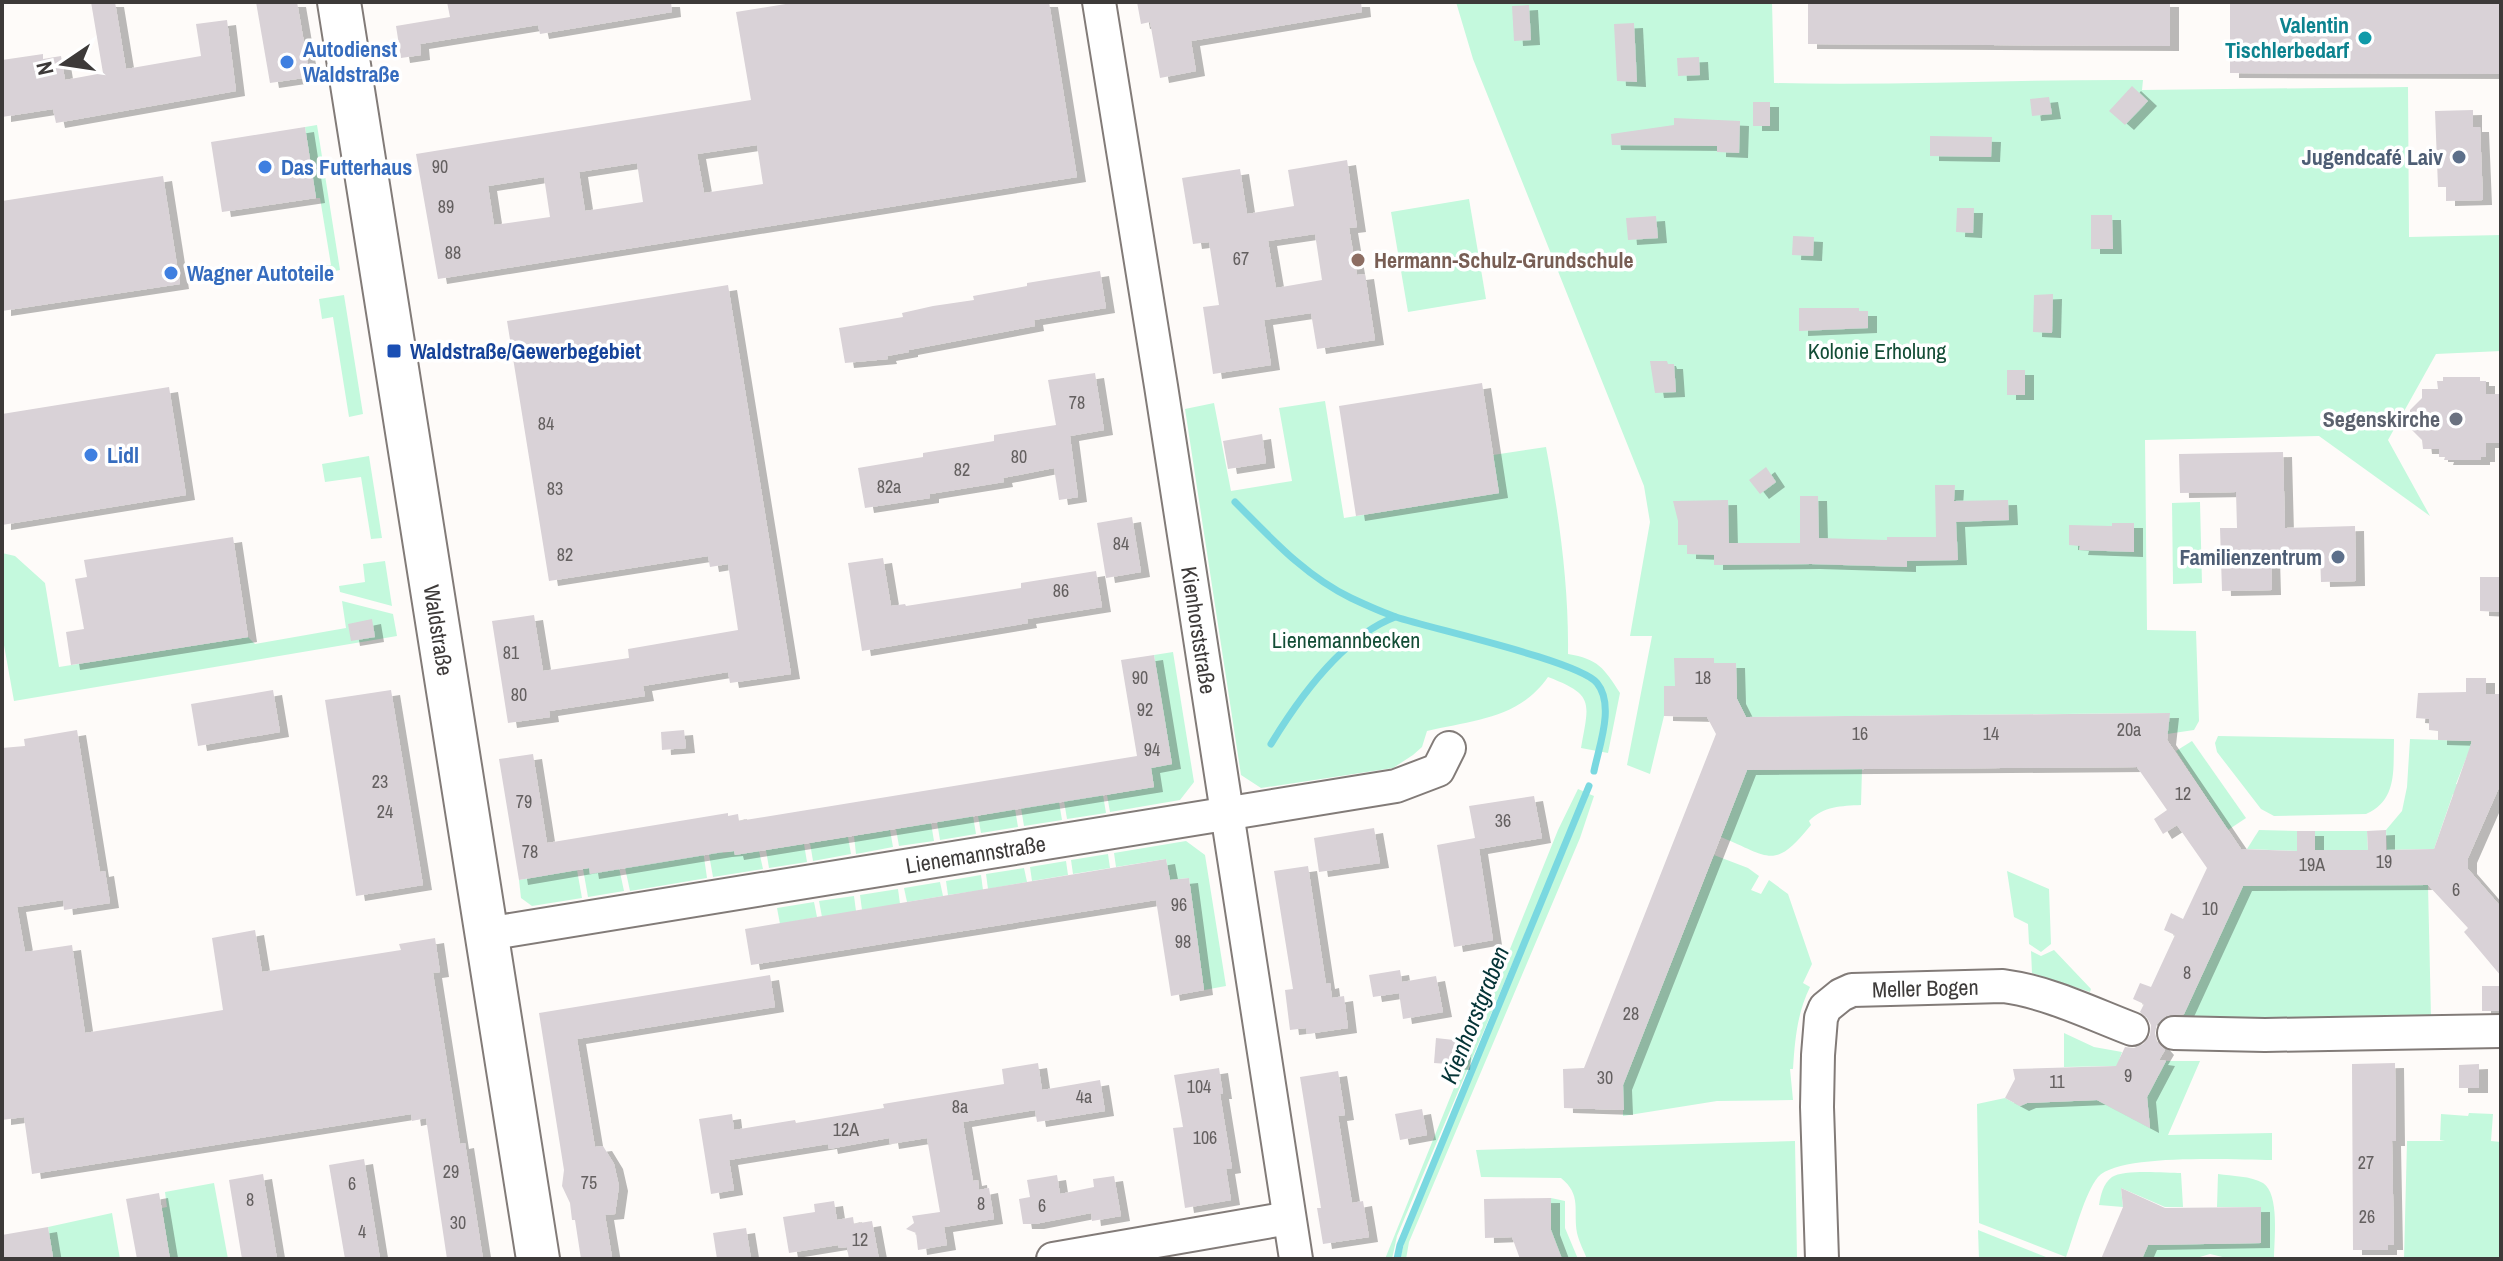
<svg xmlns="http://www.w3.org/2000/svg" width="2503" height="1261" font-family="'Archivo Narrow',sans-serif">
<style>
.green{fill:#c4f9dd}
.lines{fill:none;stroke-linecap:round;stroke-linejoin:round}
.stream{stroke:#7ad8e0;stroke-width:7}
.building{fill:#d9d2d7;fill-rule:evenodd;filter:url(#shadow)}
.minor-casing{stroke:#827b78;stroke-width:36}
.major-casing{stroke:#827b78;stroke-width:46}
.minor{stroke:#fff;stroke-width:32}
.major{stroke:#fff;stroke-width:42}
.culture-dot{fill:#0f9aa8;stroke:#fff;stroke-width:3}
.shop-dot{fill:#3f7fe0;stroke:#fff;stroke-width:3}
.service-dot{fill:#5c6f8a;stroke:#fff;stroke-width:3}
.education-dot{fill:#8d6e63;stroke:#fff;stroke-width:3}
.transit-dot{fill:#1a4fb4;stroke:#fff;stroke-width:3}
.worship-dot{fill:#6b7280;stroke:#fff;stroke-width:3}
.labels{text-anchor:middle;stroke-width:7;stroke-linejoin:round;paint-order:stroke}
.number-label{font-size:18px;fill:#646060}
.culture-label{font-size:22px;font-weight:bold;fill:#0d838f;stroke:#fff;text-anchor:end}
.shop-label{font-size:22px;font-weight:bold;fill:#366cbe;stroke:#fff;text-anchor:start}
.service-label{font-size:22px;font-weight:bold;fill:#4e5e75;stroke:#fff;text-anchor:end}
.education-label{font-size:22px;font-weight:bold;fill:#785e54;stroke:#fff;text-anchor:start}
.transit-label{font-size:22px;font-weight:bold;fill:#164399;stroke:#fff;text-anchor:start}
.park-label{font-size:22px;fill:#134d36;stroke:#fff}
.worship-label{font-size:22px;font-weight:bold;fill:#5b616d;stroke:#fff;text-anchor:end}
.street-label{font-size:22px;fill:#3d3a39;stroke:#fff}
.water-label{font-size:24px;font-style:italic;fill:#043437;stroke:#fff}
</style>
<defs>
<filter id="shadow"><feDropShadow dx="9" dy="5" stdDeviation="0" flood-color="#0004"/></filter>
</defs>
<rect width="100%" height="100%" fill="#fefbf9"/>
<!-- green -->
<g class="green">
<path d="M1456,2H1772L1774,83C1897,86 2020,79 2143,80L2142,90L2408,87L2409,237L2501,235V351L2436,354L2388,440L2430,516L2319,436L2145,440L2147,630L2196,631L2199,721L2194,730L2167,734L2169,713L1746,717L1737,699L1736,663H1714L1713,658H1675V686H1664V716L1650,774L1627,765L1652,636H1630L1650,522L1644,486L1473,59Z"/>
<polygon points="317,125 340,270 319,274 317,267 331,265 320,198 316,198 305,127"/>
<polygon points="1469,199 1486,299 1408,312 1391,212"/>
<polygon points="344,295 363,414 349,417 333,317 322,319 319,299"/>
<path d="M1325,401L1344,518L1499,493L1493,455L1546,447C1559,515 1569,585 1568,654C1598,659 1604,668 1620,693L1608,753L1581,748C1589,702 1595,695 1548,677C1519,719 1473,720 1427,731L1422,747L1413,755L1393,768L1261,788L1241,775L1185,409L1214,403L1231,491L1292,481L1279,408Z"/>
<polygon points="369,456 382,538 371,539 361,477 325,482 322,464"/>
<polygon points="2200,502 2202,583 2173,584 2172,503"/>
<polygon points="2,553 15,556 45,583 59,667 248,637 255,644 346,628 342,601 393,614 397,636 14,701 2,634"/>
<polygon points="385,561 392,606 340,592 339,586 365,582 363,564"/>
<polygon points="1173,652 1194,782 1180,800 1110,812 1107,795 1154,787 1151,768 1172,764 1154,655"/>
<path d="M2218,736L2394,739C2393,769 2398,800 2366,814L2274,816L2261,809L2217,752L2215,743Z"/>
<polygon points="2410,739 2471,741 2472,757 2467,756 2456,784 2460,785 2457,794 2453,794 2434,849 2387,850 2386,830 2402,811 2407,787"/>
<polygon points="2192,741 2246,818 2228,830 2176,751"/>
<path d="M1862,769L1861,805C1841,806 1824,806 1809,821L1811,825C1774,871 1770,857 1721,837L1747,770Z"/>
<polygon points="1578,789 1585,792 1397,1236 1392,1259 1385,1259 1558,830"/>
<polygon points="1589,794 1594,796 1580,838 1409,1242 1406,1259 1400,1259 1405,1240"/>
<polygon points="1103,795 1106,813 1067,819 1064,801"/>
<polygon points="1059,802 1062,820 1024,826 1021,808"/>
<polygon points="1015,809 1018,827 981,833 978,816"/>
<polygon points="973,816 976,834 940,840 937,822"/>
<polygon points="931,823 934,841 899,846 896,829"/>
<polygon points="890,830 893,847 856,854 854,836"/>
<polygon points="2259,830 2297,831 2297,851 2247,849"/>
<polygon points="2315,831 2367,831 2368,850 2315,850"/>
<polygon points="848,837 851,854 813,861 810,843"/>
<polygon points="1186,841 1205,855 1226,986 1204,990 1189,878 1170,880 1166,859 1116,867 1114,853"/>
<polygon points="804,844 807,862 769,868 766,850"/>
<polygon points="722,847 723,853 734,851 735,855 759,851 763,869 713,877 708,849"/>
<path d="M703,850L707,878L630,891L624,863C651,861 680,864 703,850Z"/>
<polygon points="1108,854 1110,868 1073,874 1071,860"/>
<path d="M1714,855L1748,868L1759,876L1751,890L1761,894L1769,880L1788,894L1812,964L1803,983L1810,987C1797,1014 1795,1039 1793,1069H1790L1793,1100L1717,1101L1623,1116V1085Z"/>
<polygon points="1066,861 1068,875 1032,881 1030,867"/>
<polygon points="618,863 624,891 588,897 583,869"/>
<polygon points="1024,868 1027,882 988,889 986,874"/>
<polygon points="577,870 582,898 532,906 521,898 519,880"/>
<polygon points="2007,871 2049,889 2051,944 2041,952 2029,944 2028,924 2014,917"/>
<polygon points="981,875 983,890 948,895 946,881"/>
<polygon points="940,882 943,896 907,902 904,888"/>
<polygon points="2428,885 2431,1017 2181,1021 2243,886"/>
<polygon points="898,889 900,904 862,910 860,895"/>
<polygon points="854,896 856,911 822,917 819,901"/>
<polygon points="814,902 817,917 780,924 777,908"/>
<polygon points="2054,950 2091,989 2090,992 2032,973 2031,951 2041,956"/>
<polygon points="2064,1033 2094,1047 2122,1052 2117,1066 2064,1067"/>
<path d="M2166,1061H2200L2168,1135L2272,1133V1160C2236,1160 2120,1153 2098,1177C2085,1192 2074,1236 2066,1257L1979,1223L1977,1104L2005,1098L2020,1106L2027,1103L2097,1100L2150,1128L2147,1097Z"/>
<polygon points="2469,1113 2493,1114 2491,1141 2501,1142 2501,1259 2404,1259 2407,1141 2445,1141 2440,1140 2441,1114 2468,1116"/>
<path d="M1795,1141L1797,1259H1587C1584,1251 1579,1242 1577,1233C1573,1210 1582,1195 1561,1178L1481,1177L1476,1150Z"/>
<path d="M2181,1173L2183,1207H2165L2121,1188L2123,1207L2099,1205C2101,1194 2103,1184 2112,1177C2124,1169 2166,1173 2181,1173Z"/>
<path d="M2218,1174C2232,1176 2251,1176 2263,1183C2280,1194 2274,1241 2274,1259H2231L2210,1254L2193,1259H2142L2148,1245L2261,1243V1207H2217Z"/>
<polygon points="214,1183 228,1259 170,1259 162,1208 167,1207 165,1192"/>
<polygon points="1551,1198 1565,1201 1565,1228 1578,1259 1562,1259 1546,1219 1551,1218"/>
<polygon points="112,1213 120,1259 43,1259 53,1257 48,1227"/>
<polygon points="1978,1230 2051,1259 1979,1259"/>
</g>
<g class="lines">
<!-- stream -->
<g class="stream">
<path d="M1235,502C1271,538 1305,576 1351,598C1366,605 1381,612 1396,617C1432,629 1579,661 1597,683C1615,705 1599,746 1594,771"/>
<path d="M1271,744C1299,698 1343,637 1395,617"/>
<polyline points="1397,1259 1400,1245 1589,786"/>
</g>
</g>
<!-- building -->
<g class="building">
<polygon points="91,2 115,2 126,69 201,56 196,24 227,20 236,91 56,123 53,109 2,117 2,60 43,54 43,59 61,56 65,80 103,73"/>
<polygon points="256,2 297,2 310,77 270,83"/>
<polygon points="447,2 671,2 672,12 540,34 538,25 420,44 421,55 401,58 396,26 450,17"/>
<path d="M798,2H1049L1077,177L438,279L416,154L751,100L736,12ZM757,145L763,184L704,193L697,154ZM637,163L643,202L585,211L579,172ZM544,177L550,217L494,225L488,186Z"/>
<polygon points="1137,2 1361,2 1362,12 1191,41 1196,71 1160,78 1150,22 1141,24"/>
<polygon points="1808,2 2170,2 2170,46 1808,44"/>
<polygon points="2230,2 2501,2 2501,74 2230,73"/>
<polygon points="1529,5 1531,40 1514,41 1512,6"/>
<polygon points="1634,23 1637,82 1617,81 1614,24"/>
<polygon points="1699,57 1700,75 1678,76 1677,58"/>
<polygon points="2132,86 2148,101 2125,125 2109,111"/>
<polygon points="2049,97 2052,114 2032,116 2030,99"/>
<rect x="1753" y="102" width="17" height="24"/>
<polygon points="2473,110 2473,127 2480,127 2483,200 2446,201 2446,187 2438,187 2435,111"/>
<polygon points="1674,118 1740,121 1739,153 1717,152 1717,146 1612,145 1611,134 1674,125"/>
<polygon points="305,127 316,198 222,212 211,142"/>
<polygon points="1930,136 1992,137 1991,157 1930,156"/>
<path d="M1347,160L1357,227L1349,228L1357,275L1365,274L1375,340L1317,349L1311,313L1264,320L1271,365L1213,374L1203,307L1219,305L1209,242L1193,244L1182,178L1240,169L1247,214L1294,206L1288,170ZM1315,234L1322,280L1276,288L1268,241Z"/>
<polygon points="163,176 180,284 2,311 2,201"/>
<polygon points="1957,208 1974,208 1973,233 1956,232"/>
<polygon points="2091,215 2112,215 2113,249 2091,249"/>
<polygon points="1656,216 1658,238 1628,240 1626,218"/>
<polygon points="1793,236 1814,237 1813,256 1792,255"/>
<polygon points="1100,271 1106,308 1034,320 1035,326 909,350 909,352 887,356 888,359 845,363 839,328 903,317 902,313 933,306 974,300 973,296 1027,286 1027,283"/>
<polygon points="728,285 791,674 730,683 728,672 643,686 645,696 549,711 550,717 508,723 492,621 534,615 543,671 629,658 628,649 738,630 728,564 710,567 708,556 549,581 507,321"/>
<polygon points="2053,294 2052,333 2033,332 2034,295"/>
<polygon points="1799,308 1859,308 1859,311 1868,311 1868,328 1799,331"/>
<polygon points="1650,361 1667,361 1668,364 1674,364 1676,392 1655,393"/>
<rect x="2007" y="370" width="18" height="25"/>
<polygon points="1095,373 1104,430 1070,436 1078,497 1059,500 1054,468 1003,478 1004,482 930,494 930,498 865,508 858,468 923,457 923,453 994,441 994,435 1056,425 1048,380"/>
<polygon points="2443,377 2480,377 2480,381 2486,381 2486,394 2501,394 2501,443 2486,443 2486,457 2481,457 2481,460 2444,460 2445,457 2439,457 2439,449 2423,449 2422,440 2410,428 2410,410 2422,398 2422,389 2438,389 2437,381 2443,381"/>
<polygon points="1482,383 1499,493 1356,516 1339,406"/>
<polygon points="169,387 186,495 2,525 2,414"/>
<polygon points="1262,434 1266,463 1228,469 1223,441"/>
<polygon points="2283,452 2285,528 2355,526 2356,581 2321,582 2320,553 2271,554 2272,590 2222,591 2220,528 2237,528 2236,492 2180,493 2179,454"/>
<polygon points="1766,467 1776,482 1760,494 1749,480"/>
<polygon points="1935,485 1955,485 1954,501 2008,500 2009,520 1956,522 1958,560 1907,561 1907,567 1811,564 1714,565 1714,555 1687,554 1687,545 1678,545 1678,521 1673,501 1728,500 1729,543 1800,543 1800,496 1818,496 1819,538 1887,540 1887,537 1936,537"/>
<polygon points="1132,517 1141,572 1106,578 1097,523"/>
<polygon points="2112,523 2134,523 2134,552 2079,550 2080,546 2069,545 2069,525 2112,526"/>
<polygon points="233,537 248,637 71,665 66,632 84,629 75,579 87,577 84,560"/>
<polygon points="883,558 891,606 905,604 906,606 1021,588 1021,583 1096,571 1102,607 1027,619 1028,623 862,651 848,563"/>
<polygon points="2480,577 2501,577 2501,612 2480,611"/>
<polygon points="372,619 375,637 351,641 348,624"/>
<polygon points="1154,655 1172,764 1151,768 1154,787 735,855 734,851 723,852 590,874 589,868 519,880 499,759 533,754 547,843 728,813 728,816 738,814 739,821 1137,756 1121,660"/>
<polygon points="1674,658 1714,658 1714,663 1736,663 1737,699 1746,717 2170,713 2167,740 2241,849 2297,851 2297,831 2315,831 2315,850 2368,850 2367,831 2386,830 2386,850 2434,849 2472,741 2438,740 2438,731 2429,730 2429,719 2416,718 2418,693 2466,692 2466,678 2486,678 2486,694 2501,694 2501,783 2468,858 2468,869 2501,907 2501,976 2464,932 2468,928 2428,885 2243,886 2184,1014 2166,1016 2157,1024 2155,1033 2157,1041 2165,1050 2159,1060 2166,1061 2147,1097 2150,1128 2097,1100 2027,1103 2020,1106 2005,1098 2015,1079 2013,1069 2116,1066 2125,1047 2134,1048 2143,1044 2150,1035 2151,1025 2147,1018 2140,1012 2144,1004 2133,999 2140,983 2151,987 2175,935 2164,930 2171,913 2183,919 2207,868 2177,825 2163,834 2154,819 2167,810 2137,767 1747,770 1623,1085 1624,1110 1564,1108 1563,1069 1584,1068 1716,734 1707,717 1664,716 1664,686 1675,686"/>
<polygon points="273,690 280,732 198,746 191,704"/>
<polygon points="391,690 423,885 356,896 325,700"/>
<polygon points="77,730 100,872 105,871 110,903 64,910 63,900 17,907 25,952 72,945 85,1033 223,1010 212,938 255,930 262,972 401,950 399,944 435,938 440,972 433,973 460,1144 465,1143 483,1259 447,1259 426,1118 412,1121 411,1114 32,1174 24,1117 2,1120 2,748 25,746 24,739"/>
<polygon points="684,730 686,748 662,750 661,732"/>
<polygon points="1534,796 1542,838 1479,849 1493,940 1454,947 1437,845 1475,838 1469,806"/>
<polygon points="1374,828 1380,863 1319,872 1314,838"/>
<polygon points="1166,859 1170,880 1189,878 1204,990 1171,996 1156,900 751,965 745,929"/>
<polygon points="1308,866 1326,984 1330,983 1332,998 1344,996 1348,1028 1307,1034 1306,1028 1290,1030 1285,990 1293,989 1274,871"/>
<polygon points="1400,970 1402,982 1436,976 1443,1012 1403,1019 1399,993 1373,997 1369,975"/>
<polygon points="770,975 775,1007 577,1039 595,1147 603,1146 614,1164 619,1186 615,1214 605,1215 612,1257 581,1259 575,1220 572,1220 570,1203 562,1186 564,1170 539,1013"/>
<rect x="2482" y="986" width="19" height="25"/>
<polygon points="1436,1038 1463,1041 1461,1065 1434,1063"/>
<polygon points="1038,1063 1042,1090 1100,1080 1105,1111 1037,1122 1035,1110 963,1122 973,1181 978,1180 979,1190 989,1188 994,1219 944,1227 947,1245 918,1250 916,1233 906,1229 914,1223 912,1216 940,1212 927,1138 890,1144 889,1138 829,1149 828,1144 729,1160 734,1190 711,1194 699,1119 732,1114 734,1130 795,1120 796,1123 884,1108 883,1104 1004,1084 1002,1069"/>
<polygon points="2395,1063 2396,1141 2392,1141 2394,1245 2388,1245 2388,1250 2353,1250 2352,1064"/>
<polygon points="2479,1064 2479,1088 2459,1088 2459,1065"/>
<polygon points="1219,1068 1223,1094 1220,1094 1232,1168 1226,1169 1231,1200 1185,1208 1173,1128 1183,1127 1174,1075"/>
<polygon points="1338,1071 1345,1115 1338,1116 1352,1203 1363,1201 1369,1237 1323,1244 1317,1208 1321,1208 1300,1077"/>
<polygon points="1422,1109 1427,1135 1400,1140 1395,1114"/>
<polygon points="364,1159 380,1259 345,1259 329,1165"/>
<polygon points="263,1174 277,1259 242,1259 229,1180"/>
<polygon points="1057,1175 1060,1194 1094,1187 1093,1179 1114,1176 1121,1216 1092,1221 1091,1213 1035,1224 1023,1224 1019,1199 1030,1197 1027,1180"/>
<polygon points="2121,1188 2165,1208 2261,1207 2261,1243 2148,1245 2142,1259 2101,1259 2123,1207"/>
<polygon points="159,1193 170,1259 137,1259 126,1199"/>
<polygon points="1551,1198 1551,1230 1562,1259 1520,1259 1512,1237 1485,1238 1484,1199"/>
<polygon points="834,1201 837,1220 853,1217 854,1224 872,1221 879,1259 849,1259 847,1247 839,1248 838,1245 789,1253 783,1217 815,1212 814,1204"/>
<polygon points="48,1227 53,1257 2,1259 2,1235"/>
<polygon points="746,1228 751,1259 717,1259 713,1233"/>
</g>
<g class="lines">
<!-- minor casing -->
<g class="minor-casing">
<g id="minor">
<path id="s1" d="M1099,2L1161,386L1296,1259"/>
<path id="s2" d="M486,934L1396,786L1438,770L1449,748"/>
<polyline points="2174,1033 2265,1035 2501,1031"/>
<polyline points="1053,1259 1289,1218"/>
<path id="s3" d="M1822,1259L1817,1107L1818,1055L1821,1018L1825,1008L1841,995L1852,990L2003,986C2048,992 2090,1013 2132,1029"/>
</g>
</g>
<!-- major casing -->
<g class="major-casing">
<g id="major">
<path id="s4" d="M339,2L538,1259"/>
</g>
</g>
<!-- minor -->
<use href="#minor" class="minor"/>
<!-- major -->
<use href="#major" class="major"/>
</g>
<!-- markers -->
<circle class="culture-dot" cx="2365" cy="38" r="8"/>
<g class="shop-dot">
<circle cx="287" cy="62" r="8"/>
<circle cx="265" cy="167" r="8"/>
<circle cx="171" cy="273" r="8"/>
<circle cx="91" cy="455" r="8"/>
</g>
<g class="service-dot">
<circle cx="2459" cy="157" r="8"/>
<circle cx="2338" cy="557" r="8"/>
</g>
<circle class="education-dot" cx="1358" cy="260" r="8"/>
<rect class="transit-dot" x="386" y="343" width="16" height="16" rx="4"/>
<circle class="worship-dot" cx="2456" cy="419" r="8"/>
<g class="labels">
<!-- number labels -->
<g class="number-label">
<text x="440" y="173">90</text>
<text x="446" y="213">89</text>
<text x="453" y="259">88</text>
<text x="1241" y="265">67</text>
<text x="1077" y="409">78</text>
<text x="546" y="430">84</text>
<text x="1019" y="463">80</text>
<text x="962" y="476">82</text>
<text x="889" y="493">82a</text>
<text x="555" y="495">83</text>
<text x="1121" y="550">84</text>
<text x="565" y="561">82</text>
<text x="1061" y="597">86</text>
<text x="511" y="659">81</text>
<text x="1140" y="684">90</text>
<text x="1703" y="684">18</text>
<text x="519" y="701">80</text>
<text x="1145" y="716">92</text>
<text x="2129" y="736">20a</text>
<text x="1860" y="740">16</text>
<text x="1991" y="740">14</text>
<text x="1152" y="756">94</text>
<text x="380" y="788">23</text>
<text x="2183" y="800">12</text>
<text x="524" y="808">79</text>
<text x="385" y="818">24</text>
<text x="1503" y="827">36</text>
<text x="530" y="858">78</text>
<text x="2384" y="868">19</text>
<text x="2312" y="871">19A</text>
<text x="2456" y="896">6</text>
<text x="1179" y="911">96</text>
<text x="2210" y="915">10</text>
<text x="1183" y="948">98</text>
<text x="2187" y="979">8</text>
<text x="1631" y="1020">28</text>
<text x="2128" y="1082">9</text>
<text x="1605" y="1084">30</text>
<text x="2057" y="1088">11</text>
<text x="1199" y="1093">104</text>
<text x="1084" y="1103">4a</text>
<text x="960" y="1113">8a</text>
<text x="846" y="1136">12A</text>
<text x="1205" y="1144">106</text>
<text x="2366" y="1169">27</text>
<text x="451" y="1178">29</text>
<text x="589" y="1189">75</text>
<text x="352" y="1190">6</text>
<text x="250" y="1206">8</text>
<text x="981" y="1210">8</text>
<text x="1042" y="1212">6</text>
<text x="2367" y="1223">26</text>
<text x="458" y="1229">30</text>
<text x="362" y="1238">4</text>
<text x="860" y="1246">12</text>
</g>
<!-- culture labels -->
<g class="culture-label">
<text x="2349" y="33">Valentin<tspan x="2349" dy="25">Tischlerbedarf</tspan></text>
</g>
<!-- shop labels -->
<g class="shop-label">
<text x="303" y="57">Autodienst<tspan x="303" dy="25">Waldstraße</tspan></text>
<text x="281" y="175">Das Futterhaus</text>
<text x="187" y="281">Wagner Autoteile</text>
<text x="107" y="463">Lidl</text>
</g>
<!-- service labels -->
<g class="service-label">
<text x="2443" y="165">Jugendcafé Laiv</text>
<text x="2322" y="565">Familienzentrum</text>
</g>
<!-- education labels -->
<g class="education-label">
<text x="1374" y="268">Hermann-Schulz-Grundschule</text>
</g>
<!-- transit labels -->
<g class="transit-label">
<text x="410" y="359">Waldstraße/Gewerbegebiet</text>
</g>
<!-- park labels -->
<g class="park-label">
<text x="1877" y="359">Kolonie Erholung</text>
<text x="1346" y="648">Lienemannbecken</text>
</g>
<!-- worship labels -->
<g class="worship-label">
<text x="2440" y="427">Segenskirche</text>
</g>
<!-- street labels -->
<g class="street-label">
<text dy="8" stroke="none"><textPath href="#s4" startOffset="636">Waldstraße</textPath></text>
<text dy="8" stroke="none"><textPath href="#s1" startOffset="636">Kienhorststraße</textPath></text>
<text dy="8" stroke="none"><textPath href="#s2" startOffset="496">Lienemannstraße</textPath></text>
<text dy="8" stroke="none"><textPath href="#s3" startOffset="358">Meller Bogen</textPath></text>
</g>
<!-- water labels -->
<g class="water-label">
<text transform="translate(1475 1015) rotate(-68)" y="8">Kienhorstgraben</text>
</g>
</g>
<!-- border -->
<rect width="2503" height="1261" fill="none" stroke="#3d3a39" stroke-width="8"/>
<!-- north arrow -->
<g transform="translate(64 64) rotate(257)" stroke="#ffffff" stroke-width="6" paint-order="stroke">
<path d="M0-6L14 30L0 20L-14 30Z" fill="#3d3a39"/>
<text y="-12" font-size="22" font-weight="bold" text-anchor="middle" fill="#3d3a39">N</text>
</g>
</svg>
